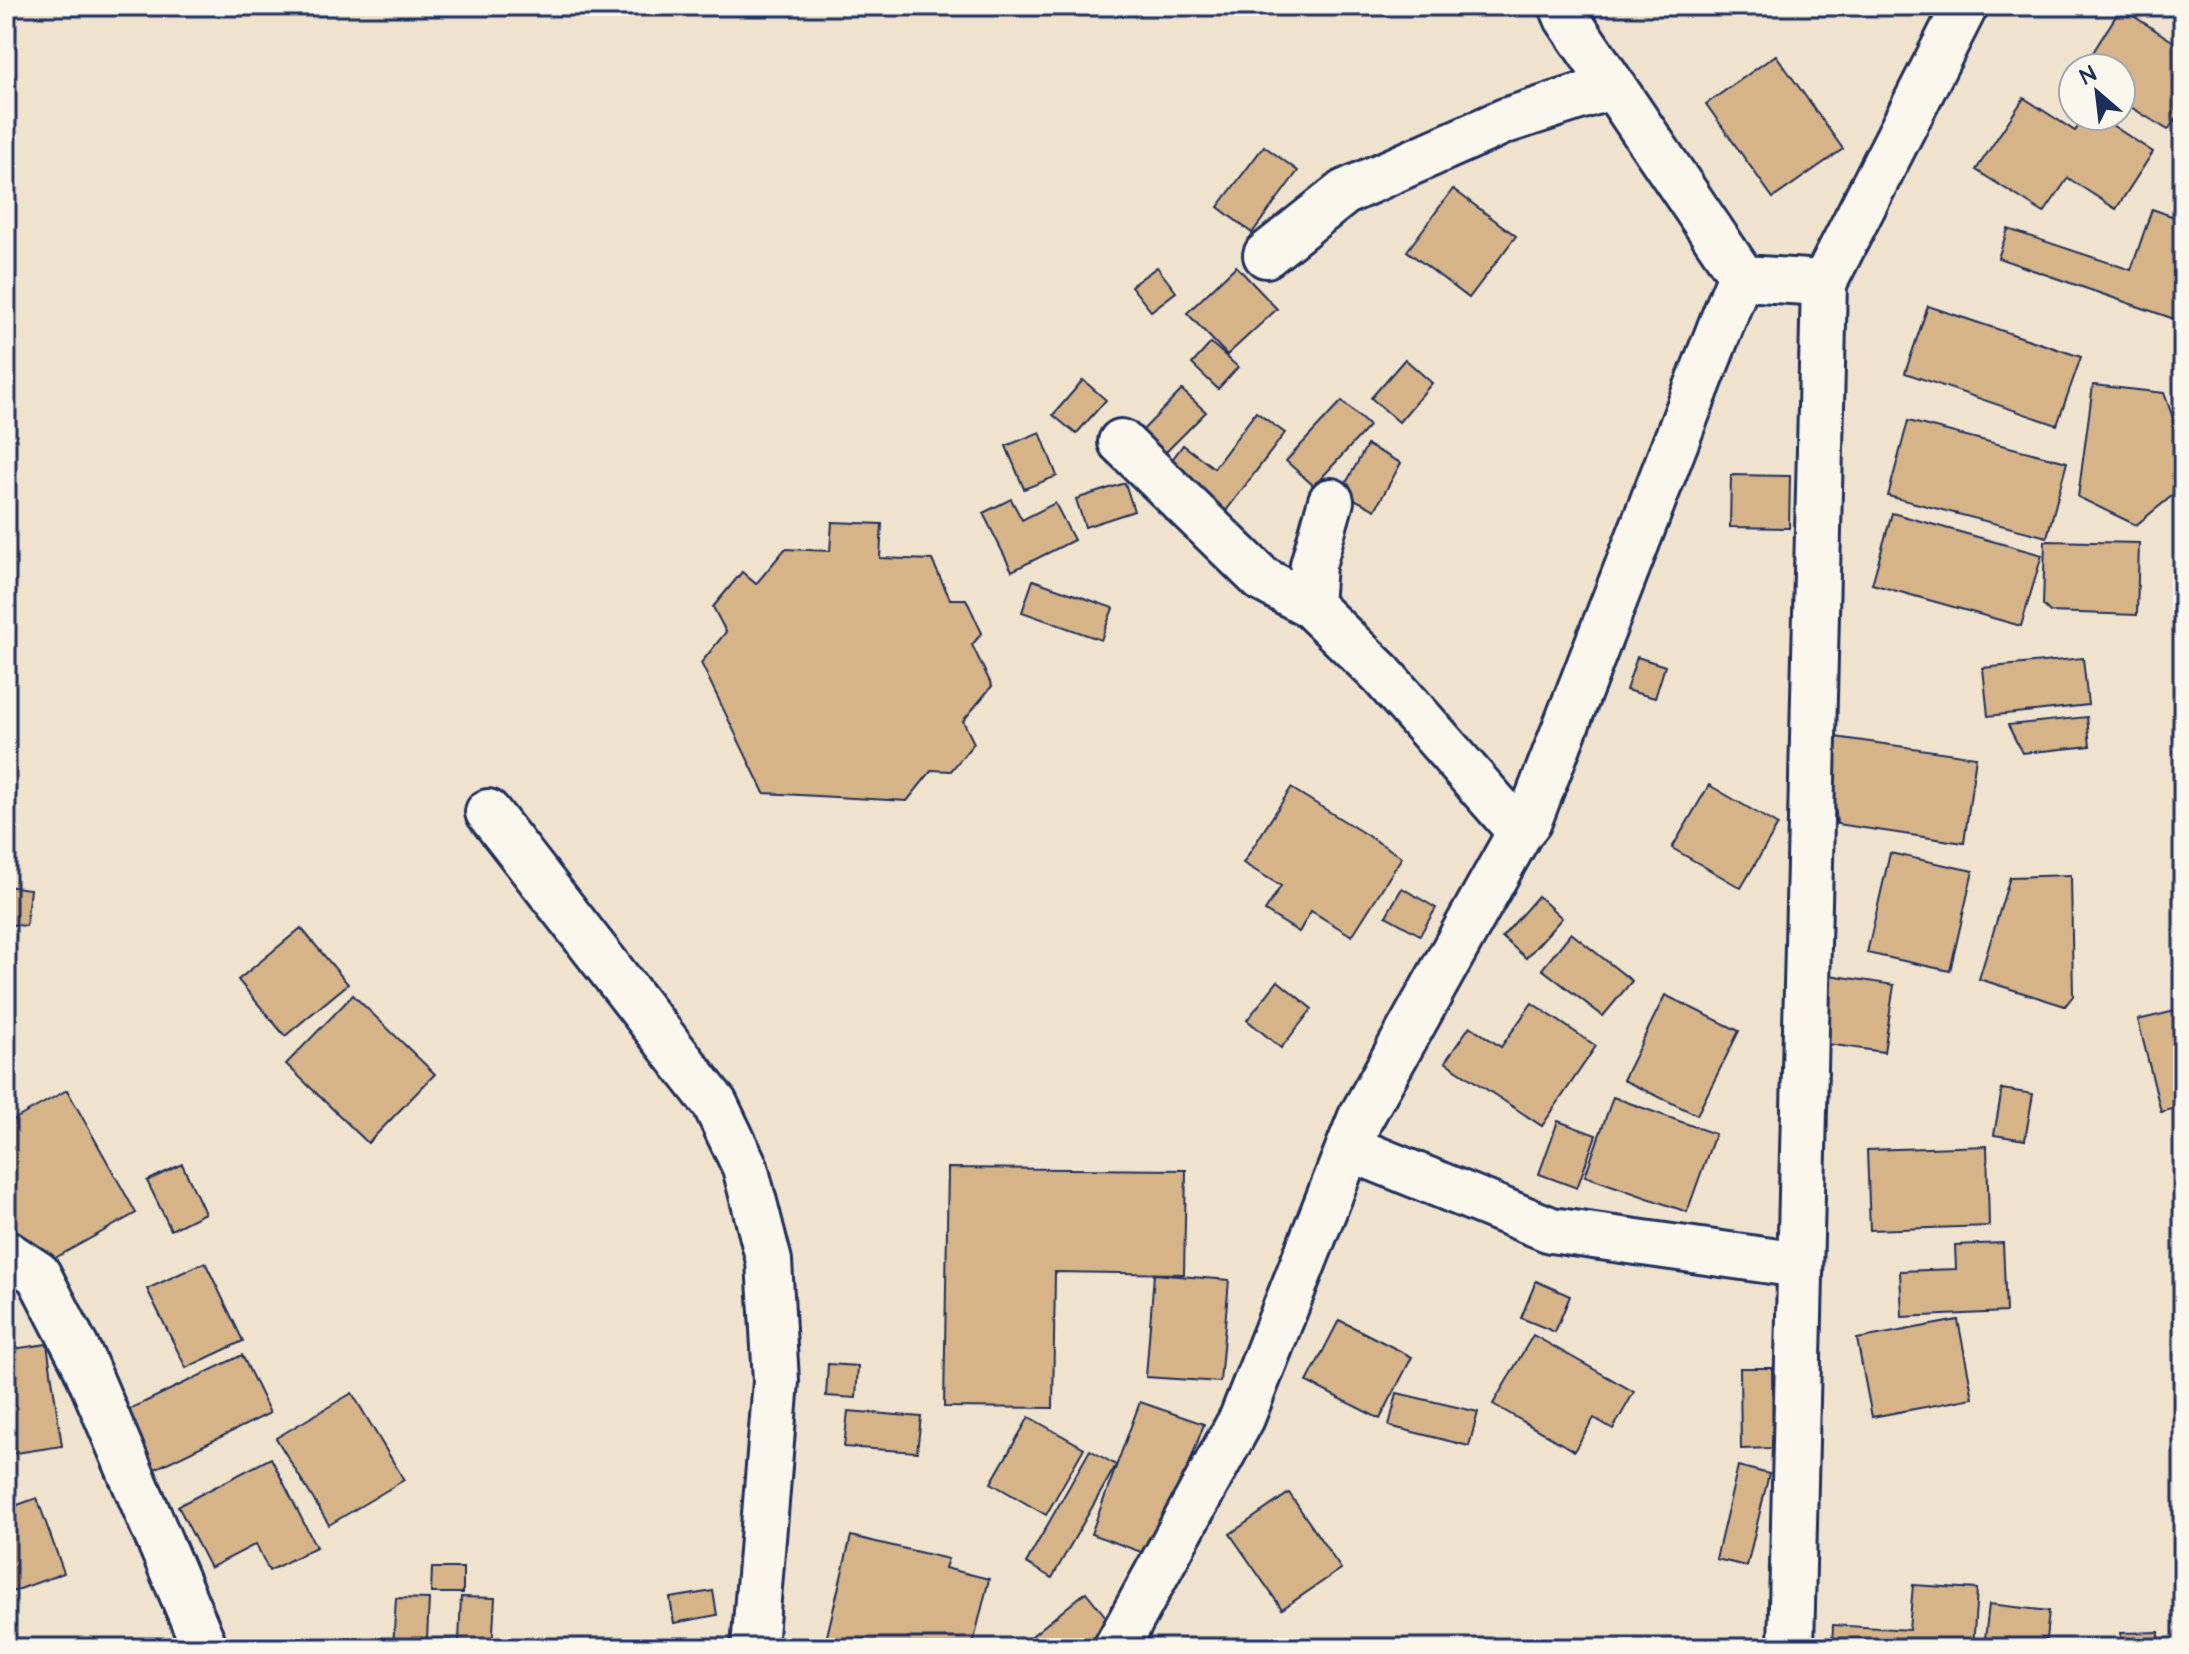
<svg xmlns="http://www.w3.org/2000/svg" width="2189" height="1654" font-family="'Architects Daughter',sans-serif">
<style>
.building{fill:#d6b488;stroke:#1b2f5e;stroke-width:2}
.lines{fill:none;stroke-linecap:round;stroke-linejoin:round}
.street-casing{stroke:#1b2f5e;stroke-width:50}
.street{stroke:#fbf7ec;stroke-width:44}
</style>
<rect width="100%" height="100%" fill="#f0e3ce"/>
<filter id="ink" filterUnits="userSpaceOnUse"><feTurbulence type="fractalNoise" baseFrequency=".0125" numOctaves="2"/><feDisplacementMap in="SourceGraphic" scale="16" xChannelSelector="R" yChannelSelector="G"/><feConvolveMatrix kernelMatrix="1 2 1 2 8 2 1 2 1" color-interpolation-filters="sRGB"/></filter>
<g filter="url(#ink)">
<!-- building -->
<g class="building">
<polygon points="2121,8 2183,48 2183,108 2168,130 2121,101 2121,68 2083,68"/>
<polygon points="1776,55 1843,149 1773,198 1706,104"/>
<polygon points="2024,98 2075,131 2085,116 2098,116 2153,152 2116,209 2068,178 2044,213 1976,170"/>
<polygon points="1264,146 1298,171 1252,233 1218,207"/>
<polygon points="1453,189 1516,236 1469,298 1407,251"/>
<polygon points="2152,209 2183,220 2183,322 1998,258 2008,229 2131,270"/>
<polygon points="1236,266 1277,309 1227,355 1187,313"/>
<polygon points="1157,267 1176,292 1151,311 1131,286"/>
<polygon points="1928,306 2081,357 2057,425 1905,373"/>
<polygon points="1211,343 1238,367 1218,389 1192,364"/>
<polygon points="1405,359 1432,383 1399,422 1371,398"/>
<polygon points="1083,380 1106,400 1076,434 1053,415"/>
<polygon points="2093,385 2164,393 2183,445 2183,487 2136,525 2078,497"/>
<polygon points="1182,390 1206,412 1157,461 1134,439"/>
<polygon points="1342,401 1369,426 1314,486 1286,461"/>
<polygon points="1256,412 1285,433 1222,516 1163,472 1183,445 1214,468"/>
<polygon points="1908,421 2067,462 2047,537 1888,496"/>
<polygon points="1040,432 1057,476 1024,489 1006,446"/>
<polygon points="1367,445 1401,463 1375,510 1341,492"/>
<polygon points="1731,475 1790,476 1789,528 1730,527"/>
<polygon points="1125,483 1134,511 1085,527 1076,499"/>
<polygon points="1011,499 1022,520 1055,503 1074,540 1012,571 983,513"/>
<polygon points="1892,513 2042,555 2021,626 1872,584"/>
<polygon points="832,522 882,524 880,558 932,560 950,599 966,599 982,633 972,645 992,686 963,721 974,743 951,771 932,770 907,801 764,793 701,663 726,632 713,607 742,572 756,584 785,549 830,551"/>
<polygon points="2045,541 2139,543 2137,615 2050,612 2043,605"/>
<polygon points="1033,580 1113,608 1101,640 1022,612"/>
<polygon points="1637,657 1665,666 1655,698 1626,690"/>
<polygon points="2083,658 2088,705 1988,716 1983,668"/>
<polygon points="2087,717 2090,746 2022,753 2008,725"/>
<polygon points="1828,736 1976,757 1964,843 1837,824"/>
<polygon points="1709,785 1778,825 1741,888 1672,848"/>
<polygon points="1291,788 1402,857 1352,936 1311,911 1299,932 1265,911 1281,886 1243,863"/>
<polygon points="1890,853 1973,871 1950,971 1867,953"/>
<polygon points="2071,875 2073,996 2065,1006 1979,979 2010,877"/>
<polygon points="6,886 30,889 26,926 6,924"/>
<polygon points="1402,888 1436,908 1420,935 1386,916"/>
<polygon points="1538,896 1562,918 1526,958 1502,937"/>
<polygon points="301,928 348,984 285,1036 238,980"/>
<polygon points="1571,933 1632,981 1603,1016 1542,969"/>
<polygon points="1817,973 1894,985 1884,1052 1806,1041"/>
<polygon points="1278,981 1312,1009 1281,1048 1247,1020"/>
<polygon points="353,995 435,1074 368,1143 286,1064"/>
<polygon points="1665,995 1739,1031 1697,1115 1623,1080"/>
<polygon points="1532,1003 1596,1046 1542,1126 1445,1062 1470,1026 1501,1047"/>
<polygon points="2183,1009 2183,1106 2161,1112 2138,1020"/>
<polygon points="2002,1089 2033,1094 2025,1140 1994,1135"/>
<polygon points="67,1090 136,1213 37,1268 6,1211 6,1124"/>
<polygon points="1613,1097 1715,1134 1687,1212 1585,1176"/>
<polygon points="1558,1121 1596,1135 1577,1188 1539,1174"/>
<polygon points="1987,1146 1989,1226 1870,1230 1867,1150"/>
<polygon points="182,1164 205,1213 171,1230 147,1181"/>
<polygon points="948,1168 1186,1170 1184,1274 1055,1272 1053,1408 944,1407"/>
<polygon points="2003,1243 2006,1312 1902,1317 1900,1271 1956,1269 1955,1245"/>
<polygon points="205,1262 243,1341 186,1368 147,1289"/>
<polygon points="1154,1274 1229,1280 1220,1382 1146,1377"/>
<polygon points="1536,1281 1570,1296 1555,1332 1521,1318"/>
<polygon points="1339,1320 1412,1357 1380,1419 1307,1382"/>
<polygon points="1958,1320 1973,1398 1872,1417 1857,1339"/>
<polygon points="1533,1335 1634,1392 1613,1429 1594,1418 1574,1451 1493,1404"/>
<polygon points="47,1344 62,1446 9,1454 6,1435 6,1350"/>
<polygon points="242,1355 270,1413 153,1470 126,1411"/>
<polygon points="828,1364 858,1366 856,1398 826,1396"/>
<polygon points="1740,1368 1772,1368 1773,1448 1741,1449"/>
<polygon points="352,1393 404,1480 329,1525 276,1438"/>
<polygon points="1397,1393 1478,1412 1469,1446 1389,1426"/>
<polygon points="1140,1402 1204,1424 1155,1557 1091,1534"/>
<polygon points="848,1411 921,1417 917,1452 844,1447"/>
<polygon points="1029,1417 1084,1448 1046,1515 991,1483"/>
<polygon points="1090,1450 1116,1465 1052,1578 1026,1563"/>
<polygon points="271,1458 316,1547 269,1571 256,1544 210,1568 178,1506"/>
<polygon points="1738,1466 1769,1474 1747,1566 1716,1559"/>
<polygon points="1289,1493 1341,1569 1282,1609 1230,1534"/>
<polygon points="37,1498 64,1573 6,1594 6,1509"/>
<polygon points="851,1536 948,1559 945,1568 989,1579 972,1648 859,1648 826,1640"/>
<polygon points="432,1568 463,1568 463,1593 431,1593"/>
<polygon points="1913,1585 1977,1589 1973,1648 1832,1648 1833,1625 1909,1630"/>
<polygon points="713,1591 717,1615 674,1623 670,1598"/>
<polygon points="1086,1592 1114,1627 1088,1648 1017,1648"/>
<polygon points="461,1597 495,1598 492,1648 393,1648 396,1598 429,1599 427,1639 459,1641"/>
<polygon points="1989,1604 2049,1611 2045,1648 1984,1648"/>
<polygon points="2159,1632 2159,1648 2122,1648 2121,1633"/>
</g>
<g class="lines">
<!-- street casing -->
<g class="street-casing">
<g id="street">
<polyline points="1562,6 1567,18 1743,278 1824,283"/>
<polyline points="1266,255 1345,192 1505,121 1613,86"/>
<polyline points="1121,442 1262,579 1310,605 1381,674 1520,832"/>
<polyline points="1310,605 1313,565 1331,501"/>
<polyline points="488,812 715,1104 745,1167 769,1261 776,1381 754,1648"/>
<polyline points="1349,1148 1551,1230 1799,1265"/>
<polyline points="6,1253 38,1274 83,1361 205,1648"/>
<polyline points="1116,1648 1242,1418 1360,1119 1520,832 1529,821 1735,289 1743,278"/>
<polyline points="1791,1648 1824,283 1965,6"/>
</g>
</g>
<!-- street -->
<use href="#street" class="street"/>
</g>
</g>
<!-- margin -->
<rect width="2189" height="1654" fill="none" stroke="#fbf7ec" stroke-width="32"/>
<rect x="16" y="16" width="2157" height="1622" fill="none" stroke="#1b2f5e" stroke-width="3" filter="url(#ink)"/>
<!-- north arrow -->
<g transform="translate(2097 92) rotate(332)"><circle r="38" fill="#fbf7ec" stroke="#a1a7b3" stroke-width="2"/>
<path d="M0-6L14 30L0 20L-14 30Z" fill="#1b2f5e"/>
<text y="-12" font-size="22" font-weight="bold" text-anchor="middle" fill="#1b2f5e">N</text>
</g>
</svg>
